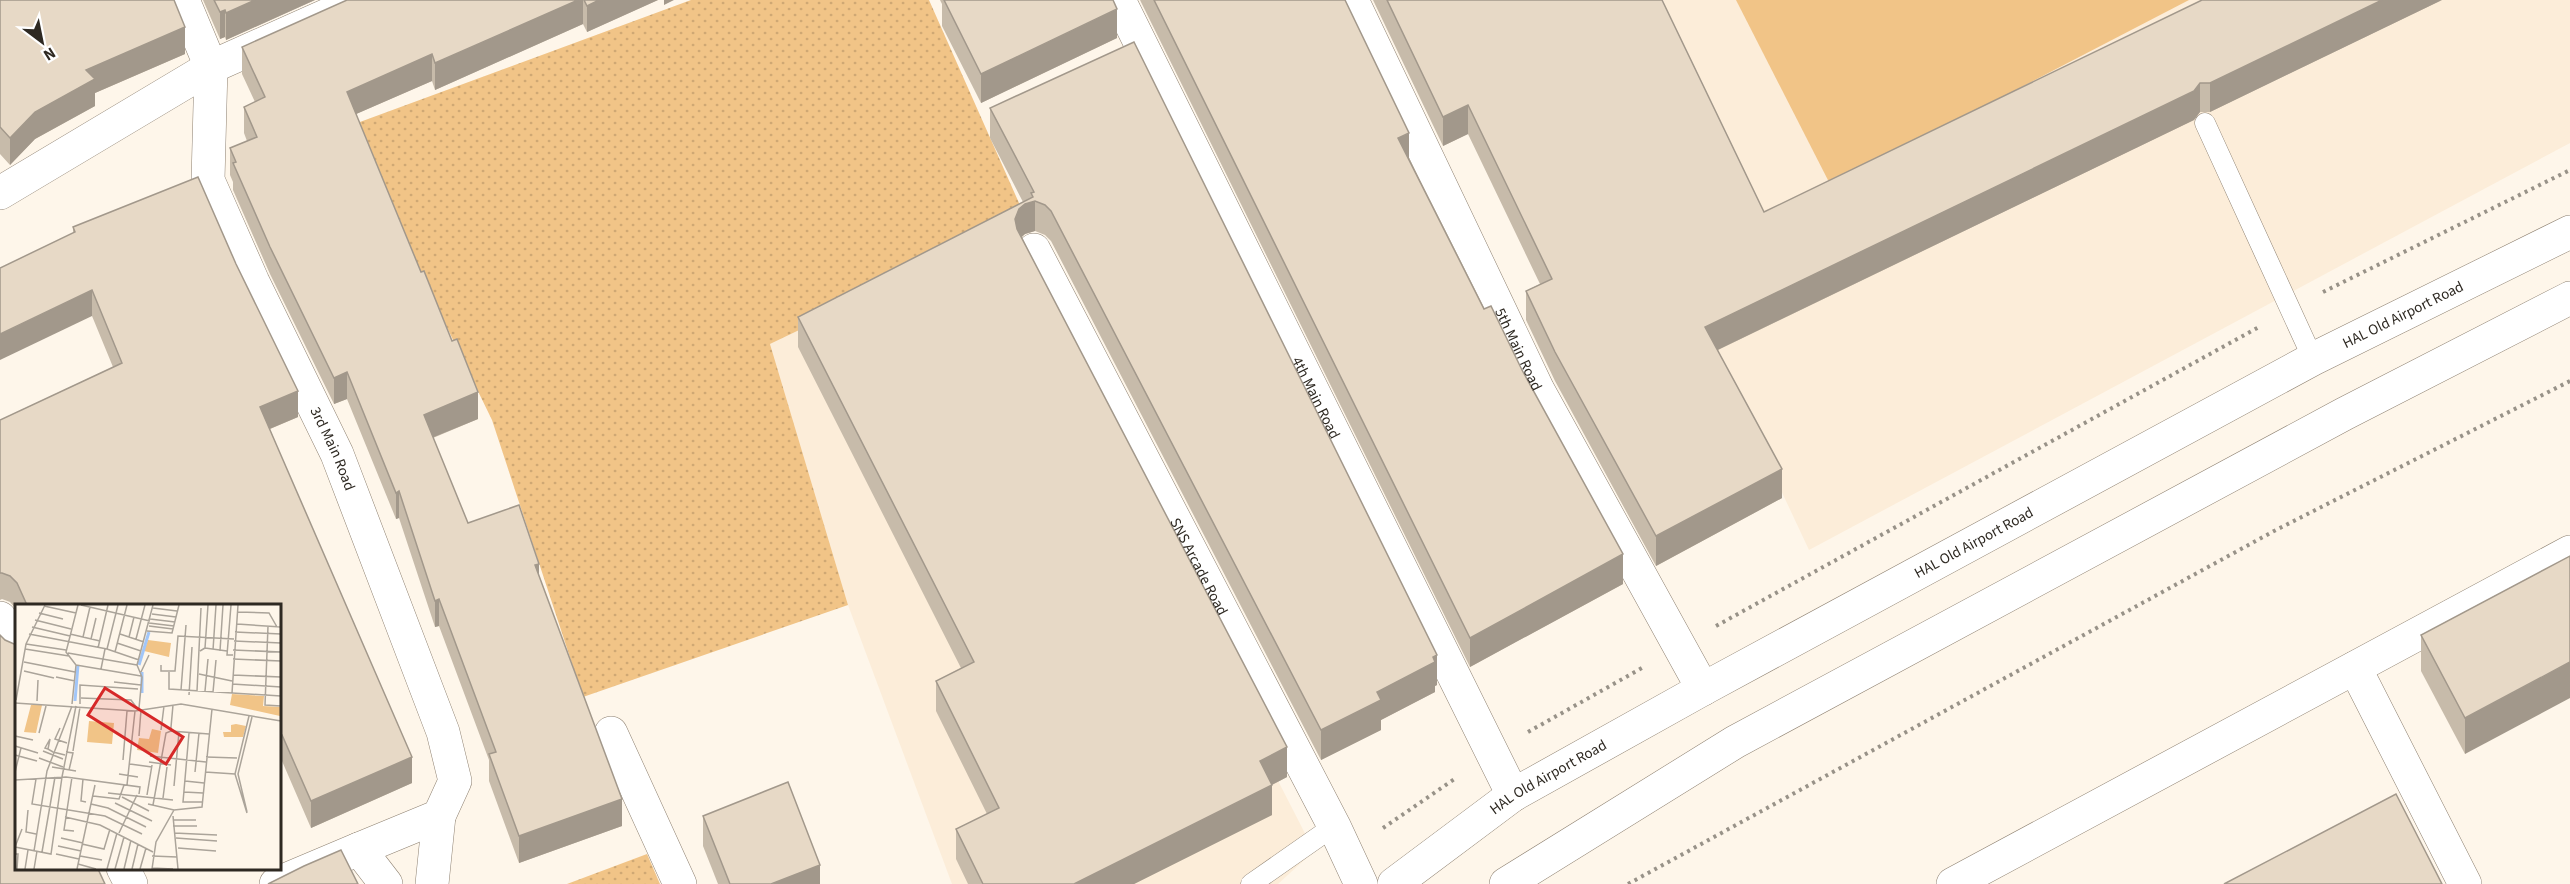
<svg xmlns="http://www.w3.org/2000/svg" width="2570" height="884" font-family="'Source Sans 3',sans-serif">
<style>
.built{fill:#fcedd9}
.grass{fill:url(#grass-dots)}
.park{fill:#f1c487}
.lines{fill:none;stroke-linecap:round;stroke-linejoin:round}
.service-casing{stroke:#8e8171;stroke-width:21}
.minor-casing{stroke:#8e8171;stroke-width:34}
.primary-casing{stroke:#8e8171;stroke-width:34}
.path{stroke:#989288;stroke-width:4;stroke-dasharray:3 4.5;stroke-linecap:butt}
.service{stroke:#fff;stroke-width:20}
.minor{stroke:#fff;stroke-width:33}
.primary{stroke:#fff;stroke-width:33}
.wall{fill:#c7bbaa}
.shaded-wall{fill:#a2988b}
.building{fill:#e7d9c6;stroke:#a2988b;stroke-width:1.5}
.labels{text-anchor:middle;stroke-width:6;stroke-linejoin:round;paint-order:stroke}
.street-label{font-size:15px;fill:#2e2922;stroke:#fff}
.inset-river{fill:none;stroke:#a1c6f9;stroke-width:3}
.inset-road{fill:none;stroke:#aba49a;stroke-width:1.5}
.view{fill:#d62828;fill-opacity:0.15;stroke:#d62828;stroke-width:3}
.inset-edge{fill:none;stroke:#2e2922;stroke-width:3}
</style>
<defs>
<pattern id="grass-dots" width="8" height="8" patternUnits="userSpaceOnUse" patternTransform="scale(1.5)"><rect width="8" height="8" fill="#f1c487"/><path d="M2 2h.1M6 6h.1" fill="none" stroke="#cfa874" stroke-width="1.8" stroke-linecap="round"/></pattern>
</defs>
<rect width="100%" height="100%" fill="#fef6ea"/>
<!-- built -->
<g class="built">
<polygon points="1551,0 2570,0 2570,143 1809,550"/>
<polygon points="999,235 1314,851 1278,884 952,884 848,605 770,344"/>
</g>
<!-- grass -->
<g class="grass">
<polygon points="691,0 929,0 1027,221 770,344 848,605 583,697 492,420 349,126"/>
<polygon points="647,854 660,884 567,884"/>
</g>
<!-- park -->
<polygon class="park" points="1736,0 2189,0 1831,186"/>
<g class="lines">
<!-- service casing -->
<g class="service-casing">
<g id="service">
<polyline points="2205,123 2313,359"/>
<polyline points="1251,884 1334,826"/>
</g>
</g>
<!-- minor casing -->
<g class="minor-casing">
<g id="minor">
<path id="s1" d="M183,0L211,67L208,180L253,282L337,454L443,732L455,781L439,816L359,849"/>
<path id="s2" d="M1119,0L1513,795"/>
<path id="s3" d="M1352,0L1538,390L1703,689"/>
<polyline points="0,193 211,67 361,0"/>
<path id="s4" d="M1034,250L1334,826L1361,884"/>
<polyline points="0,618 16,652"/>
<polyline points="2355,668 2465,884"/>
<polyline points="611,733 680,884"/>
<polyline points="123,868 131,884"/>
<polyline points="276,884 359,849 386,884"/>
<polyline points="432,884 439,816"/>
<polyline points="1953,884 2570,552"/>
</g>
</g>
<!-- primary casing -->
<g class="primary-casing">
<g id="primary">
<path id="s5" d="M1394,884L1513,795L1703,689L2313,359L2570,232"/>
<polyline points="1506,884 1735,742 2344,414 2570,298"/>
</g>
</g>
<!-- path -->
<g class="path">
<polyline points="2323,292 2570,170"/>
<polyline points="1716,626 2259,327"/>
<polyline points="1528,732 1642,668"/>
<polyline points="1383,828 1456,778"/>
<polyline points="1628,884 2274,531 2570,381"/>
</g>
<!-- service -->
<use href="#service" class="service"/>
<!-- minor -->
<use href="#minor" class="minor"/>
<!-- primary -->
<use href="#primary" class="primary"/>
</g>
<!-- wall -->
<g class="wall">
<polygon points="0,0 185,54 95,93 95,106 35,139 10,165 0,154"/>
<polygon points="203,0 315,0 226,40 225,37 220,39"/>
<polygon points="347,0 658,0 587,32 583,24 435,90 432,81 356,114 478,419 433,438 468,523 539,577 622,826 519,863 489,781 489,760 439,626 435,627 399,518 396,519 347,399 334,404 270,274 233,190 233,182 230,175 230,148 247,141 244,133 244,107 255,102 242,74 242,47"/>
<polygon points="940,0 1113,0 1117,38 981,103 942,26 942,4"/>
<polygon points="1140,0 1345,0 1409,158 1623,584 1470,667"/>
<polygon points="1373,0 1662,0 1764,212 2442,0 2210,112 2200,112 2194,120 1718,350 1782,498 1656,566 1555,381 1526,320 1526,291 1540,284 1468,134 1443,146"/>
<polygon points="990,108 1437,685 1435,686 1435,692 1381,720 1381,730 1321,760 1051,241 1045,235 1035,231 1025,234 1022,237 1287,777 1272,785 1272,815 1134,884 968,884 956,859 956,829 987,814 936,711 936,681 961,668 798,347 798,317 1023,202 990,138"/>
<polygon points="73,227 298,417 270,429 412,783 311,828 282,761 279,605 16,605 16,609 10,602 2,599 0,600 0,420 113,367 92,316 73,233"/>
<polygon points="2570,556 2465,754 2421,671 2421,635"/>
<polygon points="703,816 820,884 718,884 703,846"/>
</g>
<!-- shaded-wall -->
<g class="shaded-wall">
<polygon points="255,0 315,0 226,40 226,13"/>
<polygon points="578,0 583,0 583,24 435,90 435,63"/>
<polygon points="599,0 658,0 587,32 587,6"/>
<polygon points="664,0 674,0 664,5"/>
<polygon points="2382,0 2442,0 2210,112 2210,83"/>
<polygon points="1117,9 1117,38 981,103 981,74"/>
<polygon points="225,10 225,37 220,39 220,12"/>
<polygon points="185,27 185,54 95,93 95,106 35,139 10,165 10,138 35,112 86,70"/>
<polygon points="432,54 432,81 347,118 347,92"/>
<polygon points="2200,83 2200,112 2194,120 1705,356 1705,327"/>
<polygon points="1468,105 1468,134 1443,146 1443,117"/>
<polygon points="1409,133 1409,162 1398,138"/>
<polygon points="1035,201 1035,231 1025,234 1019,239 1015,219 1019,209 1025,204"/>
<polygon points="92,290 92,316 0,360 0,334"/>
<polygon points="347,372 347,399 334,404 334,378"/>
<polygon points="298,391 298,417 260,433 260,407"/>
<polygon points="478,392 478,419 424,441 424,415"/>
<polygon points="1782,469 1782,498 1656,566 1656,536"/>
<polygon points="399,491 399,518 396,519 396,493"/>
<polygon points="1623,554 1623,584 1470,667 1470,638"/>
<polygon points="539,564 539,591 535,565"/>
<polygon points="439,599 439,626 435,627 435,601"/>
<polygon points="1437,655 1437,685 1435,686 1435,692 1381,720 1381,730 1321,760 1321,730 1377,692"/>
<polygon points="2570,662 2570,698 2465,754 2465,718"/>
<polygon points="282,735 282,761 279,763 279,736"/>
<polygon points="1287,747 1287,777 1260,791 1260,761"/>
<polygon points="412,757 412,783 311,828 311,801"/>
<polygon points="1272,785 1272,815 1134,884 1074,884"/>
<polygon points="622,799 622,826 519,863 519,836"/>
<polygon points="820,865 820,884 771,884"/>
</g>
<!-- building -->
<g class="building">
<polygon points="0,0 174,0 185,27 86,70 95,79 35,112 10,138 0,127"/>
<polygon points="214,0 255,0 226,13 225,10 220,12"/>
<polygon points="347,0 578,0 435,63 432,54 347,92 421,272 424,271 452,341 457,339 478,392 424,415 468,523 519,505 539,564 535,565 622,799 519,836 489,754 496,752 439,599 435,601 399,491 396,493 347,372 334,378 270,247 233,163 236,162 230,148 257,137 244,107 265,97 242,47"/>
<polygon points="584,0 599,0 587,6"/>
<polygon points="944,0 1113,0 1117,9 981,74"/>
<polygon points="1154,0 1345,0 1409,133 1398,138 1484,309 1491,306 1522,370 1623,554 1470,638"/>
<polygon points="1387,0 1662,0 1764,212 2202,0 2382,0 2210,83 2200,83 2194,91 1705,327 1782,469 1656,536 1555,352 1526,291 1552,279 1468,105 1443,117"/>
<polygon points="1134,42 1437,655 1433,657 1435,662 1377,692 1381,700 1321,730 1051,211 1045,205 1035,201 1025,204 1019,209 1015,219 1017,229 1287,747 1260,761 1272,785 1074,884 983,884 956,829 999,808 936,681 974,662 798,317 1033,197 1031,193 1034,192 990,108"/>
<polygon points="198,177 236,264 298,391 260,407 412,757 311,801 282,735 279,736 279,605 27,605 17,583 10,576 2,573 0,573 0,420 122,363 92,290 0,334 0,268 75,232 73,227"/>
<polygon points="2570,556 2570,662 2465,718 2421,635"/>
<polygon points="0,635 5,640 14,644 16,644 16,867 97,867 105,884 0,884"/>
<polygon points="788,782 820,865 771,884 730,884 703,816"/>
<polygon points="2396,794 2442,884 2224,884"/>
<polygon points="341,850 358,884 268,884 304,866"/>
</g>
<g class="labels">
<!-- street labels -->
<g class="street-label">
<text dy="5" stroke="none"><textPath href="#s5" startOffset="1160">HAL Old Airport Road</textPath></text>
<text dy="5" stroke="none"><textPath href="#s3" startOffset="387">5th Main Road</textPath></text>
<text dy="5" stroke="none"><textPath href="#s2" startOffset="444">4th Main Road</textPath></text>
<text dy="5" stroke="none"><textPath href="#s1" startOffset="482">3rd Main Road</textPath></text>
<text dy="5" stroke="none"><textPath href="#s5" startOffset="674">HAL Old Airport Road</textPath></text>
<text dy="5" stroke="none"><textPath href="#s4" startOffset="357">SNS Arcade Road</textPath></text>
<text dy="5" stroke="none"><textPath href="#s5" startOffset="188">HAL Old Airport Road</textPath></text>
</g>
</g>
<!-- overview -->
<g transform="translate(15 604)">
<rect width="266" height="266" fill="#fef6ea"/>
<path d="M16,101H27L21,129L9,128ZM221,120L231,122L228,133H209L208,128H216V121ZM137,125L146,127L143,149L122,146L124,134L134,135Z" fill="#f1c487"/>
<path d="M133,36L156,39L154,53L129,47Z" fill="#f1c487"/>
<path d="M217,90L249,92L248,102L265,103V112L215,101ZM74,117L99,119L97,140L72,138Z" fill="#f1c487"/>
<path class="inset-river" d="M124,61L134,28M127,68V89M60,97L63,61"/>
<path class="inset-road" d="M66,1L135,17M216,1L212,51H218M29,2L61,9M138,4L162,7M222,8L254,9L262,23M24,9L48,15M137,10L161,13M135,15L160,18M20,16L56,25M134,19L159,22M222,20L266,23M134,22L158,25M253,22L250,101L266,102M17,23L55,32M132,27L157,29L164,1M220,28L266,30M14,30L92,45L124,56M55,30L85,37M105,30L129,38M68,33L75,3M114,33L119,13M76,35L81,14M121,35L130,1M219,37L266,39M102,39L126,47M11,40L51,46M83,44L93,1M190,44L212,47M10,45L54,52M92,45L103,1M198,46L201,1M218,46L266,48M185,47L190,44L193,1M205,47L208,1M100,48L112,1M53,49L122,61M218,55L266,57M9,58L60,68M61,61L126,72M146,61V67H160L163,32L219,35M86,65L90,45M9,67L39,74M126,68L134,51M154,68V85L266,92M184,70L217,77M218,71L266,73M41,73L60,77M99,78L126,81M217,80L266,83M166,86L171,21M182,87L186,4M190,87L193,55M198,88L201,56M217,89L223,1M174,91L177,43M66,94L116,96L122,104M1,96L11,40L30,1M22,97L23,76M0,99L120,107L166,100L266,117M57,100L61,61L51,48L63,1M65,100V81L123,85M124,104L127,73L122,61L138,1M156,123V127L194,130M156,123L158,101M45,124L40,135L52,139M146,126L149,102M24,129L31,102M174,129L168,198H188M0,132L18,136M124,132L126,106M0,142L23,149M33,145L35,135L30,144L33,145L38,148L50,151M28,147L48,155M58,147L65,103M51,148L58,149L54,166M0,151L22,157M135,152L191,158M191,153L222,154M24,154L48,163M108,156L112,107M134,158L156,161M115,160L137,163M37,163L61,167M0,168L6,144M180,168L184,129M190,168L220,170M104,170L123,173M47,173L61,102M57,173L49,226L59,227M21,175L17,200L90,212L127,230M68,175L66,197L71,198M0,176L51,173L125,183L124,190M170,177L189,179M112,181L120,107M159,182L164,128M169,188L188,189M93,189L158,196M132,191L137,161M78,192L104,195L109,181M107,193L134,207M148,194L152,163M100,199L137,217M76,200L93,204L131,223M133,200L159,206L187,203L197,105M138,201L151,129L156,127M13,206L11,228L21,230M232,208L223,170L237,113M232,209L220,170L234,112M158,212L163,265M50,213L85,221L138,248M159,216H181M158,222H182M104,229L122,191M159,229L202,231M46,234L68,239M161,234L202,237M67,240L89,245L95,225M43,242L66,247M0,243L36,250L47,173M0,243L7,225M163,244L201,247M19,247L32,167L57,102M27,248L40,173M0,250H3L2,265M41,250L64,255M65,252L87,256M137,252L162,253M63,260L81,265M137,264L158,265M10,265L13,246M19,265L22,247M62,265L80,181M92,265L102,229M100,265L109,233M109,265L116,236M117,265L123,240M125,265L131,244M137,265L141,238L159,206"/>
<path class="view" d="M90,84L168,133L151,160L73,111Z"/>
<rect width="266" height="266" class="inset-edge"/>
</g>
<!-- north arrow -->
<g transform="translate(42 42) rotate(148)" stroke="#ffffff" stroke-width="4.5" paint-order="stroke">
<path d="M0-4.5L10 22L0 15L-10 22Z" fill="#2e2922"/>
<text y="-9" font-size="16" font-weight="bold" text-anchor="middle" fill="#2e2922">N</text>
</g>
</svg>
